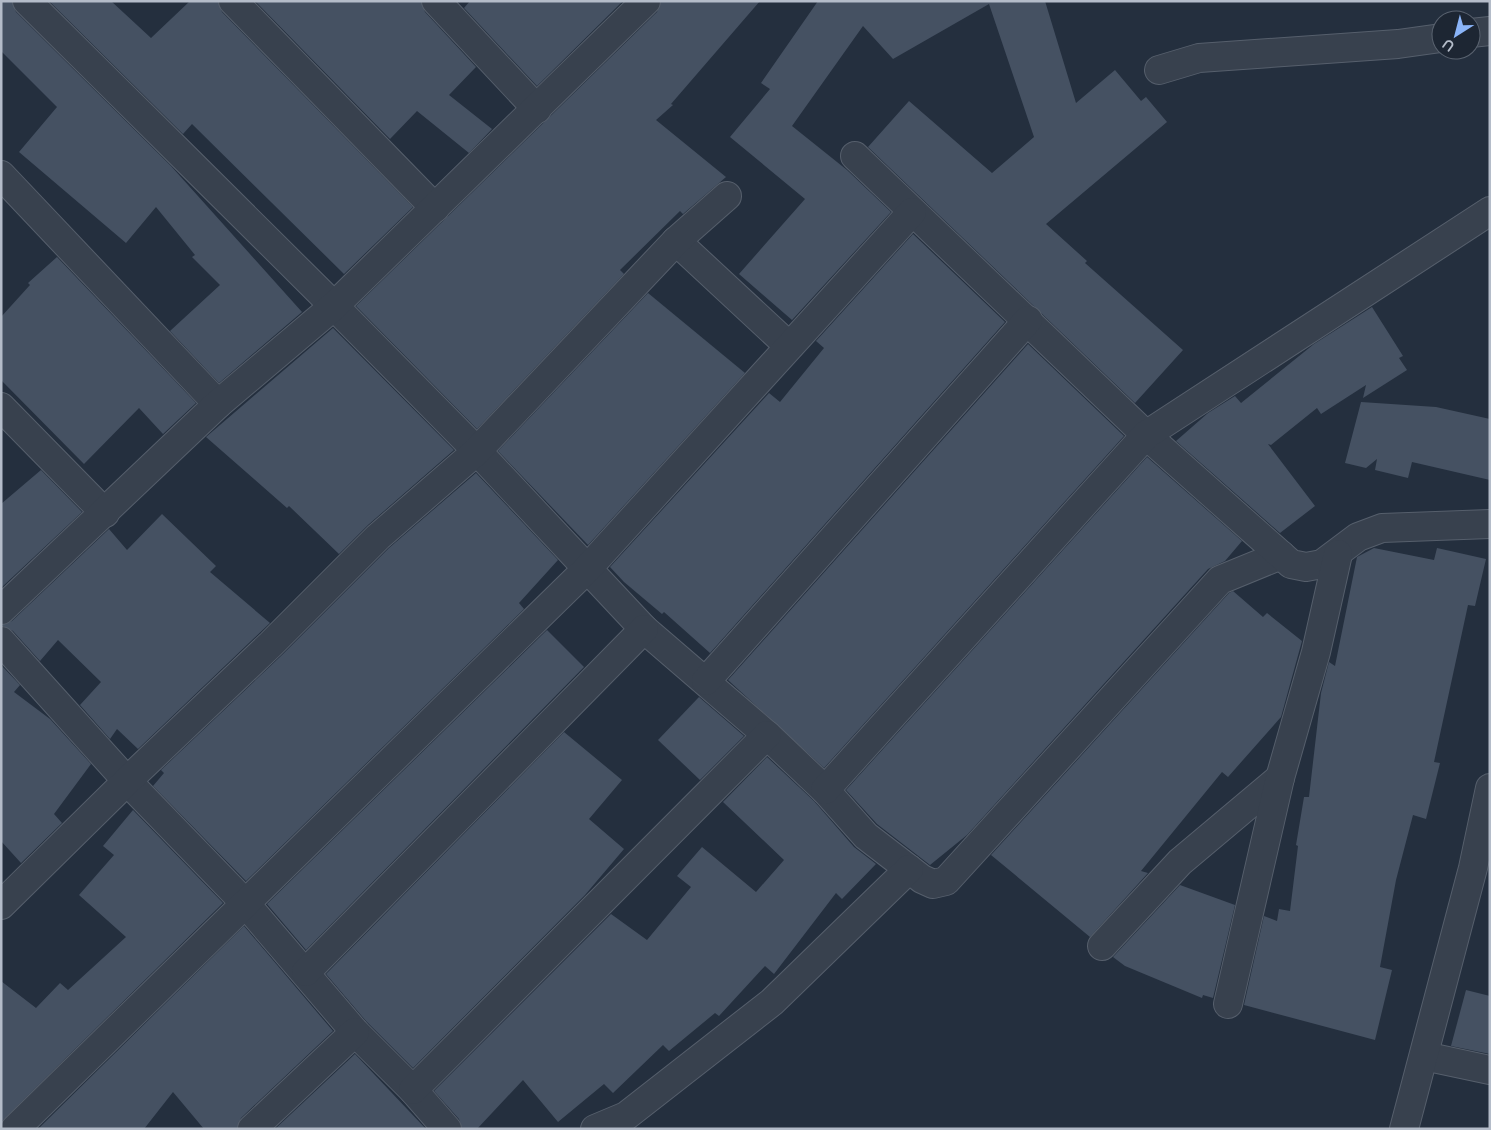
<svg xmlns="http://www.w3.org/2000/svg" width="1491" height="1130" font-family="'Varela Round',sans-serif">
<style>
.building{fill:#455162}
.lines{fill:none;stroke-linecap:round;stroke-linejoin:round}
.minor-casing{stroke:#565f6c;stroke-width:30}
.minor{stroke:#38414e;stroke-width:28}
</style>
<rect width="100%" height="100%" fill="#242f3e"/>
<!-- building -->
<g class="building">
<polygon points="1,1 12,1 16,12 171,166 302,312 219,383 170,331 220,285 192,257 195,255 156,207 126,243 19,152 57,107 1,51"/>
<polygon points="49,1 111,1 151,38 190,1 218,1 222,12 413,207 344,274 192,124 183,134"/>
<polygon points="255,1 421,1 425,12 476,67 449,95 492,129 469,153 417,111 390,139"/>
<polygon points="470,1 623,1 537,86 464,8"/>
<polygon points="661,1 760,1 671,104 673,105 656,120 726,177 683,214 680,211 620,270 624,274 477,429 356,306 657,12"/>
<polygon points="818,1 1045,1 1076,103 1115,70 1141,101 1146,97 1167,122 1046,224 1087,261 1085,263 1183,350 1135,403 868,147 909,101 992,173 1034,137 989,4 893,59 863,26 792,126 847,170 891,212 792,320 739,274 805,199 730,137 770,89 761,83"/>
<polygon points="913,234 1005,322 710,653 664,612 662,614 624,582 610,567 769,393 780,402 824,348 816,341"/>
<polygon points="57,257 196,403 163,434 139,408 84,464 1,380 1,317 30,285 28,283"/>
<polygon points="648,293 745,373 588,545 498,451"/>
<polygon points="1372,307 1403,356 1399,358 1407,370 1363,398 1366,385 1321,414 1317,408 1271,445 1268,444 1315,506 1280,533 1176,441 1208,413 1235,396 1241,403 1314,344"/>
<polygon points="333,328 454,450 368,525 339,554 289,506 287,508 206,437"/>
<polygon points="1028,344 1124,436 824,768 728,680"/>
<polygon points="1361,402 1436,407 1490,419 1490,480 1412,462 1408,478 1375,470 1377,459 1366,468 1345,463"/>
<polygon points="1147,457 1242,541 1225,561 1208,569 967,835 930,865 877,824 846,790"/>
<polygon points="41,470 82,512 1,588 1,504"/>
<polygon points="476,473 558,560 519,603 524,609 246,881 153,786 164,773 161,770 282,655 389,548"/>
<polygon points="162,514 216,566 210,572 270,623 138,749 117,729 110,739 80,705 101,682 58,640 40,661 13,631 1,625 12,621 109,529 127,550"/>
<polygon points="1374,548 1434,560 1437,548 1486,559 1475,606 1468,605 1434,762 1440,763 1426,819 1413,815 1396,880 1380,967 1392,970 1375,1040 1244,1005 1264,916 1277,921 1279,909 1290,911 1298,846 1296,845 1304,797 1309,797 1321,693 1329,662 1335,666 1357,557"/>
<polygon points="1233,591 1263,617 1267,613 1302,641 1281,717 1228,777 1222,772 1141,871 1148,873 1090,937 991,855 1229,593"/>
<polygon points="547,630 584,667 306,950 267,904"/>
<polygon points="1,665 20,685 14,692 50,719 91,764 54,814 62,823 21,863 1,841"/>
<polygon points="699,697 744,736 700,780 658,740"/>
<polygon points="564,732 622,780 589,819 624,849 585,895 413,1068 366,1021 326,974"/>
<polygon points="767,757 814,801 854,847 876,864 842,899 836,893 774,974 765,966 719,1016 715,1013 669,1051 663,1045 613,1093 604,1084 558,1122 523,1080 477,1129 462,1129 459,1119 434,1091 611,914 647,940 691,887 677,876 702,847 756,892 784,860 723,802"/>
<polygon points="133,810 223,903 1,1122 1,981 36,1008 60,983 68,990 126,937 79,895 114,855 103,846"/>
<polygon points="1180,885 1235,905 1213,998 1203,995 1202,998 1125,966 1113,957"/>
<polygon points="244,926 333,1031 241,1118 237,1129 204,1129 173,1092 144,1129 38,1129"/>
<polygon points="1466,990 1490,996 1490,1054 1451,1046"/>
<polygon points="355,1054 426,1129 275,1129"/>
</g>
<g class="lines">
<!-- minor casing -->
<g class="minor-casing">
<g id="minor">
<polyline points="27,1 334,306 477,451 644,629 767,735 825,790 866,836 922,879 933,884 946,881 1220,580 1281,555"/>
<polyline points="233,1 435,208"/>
<polyline points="436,1 537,109"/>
<polyline points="1471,33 1490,31"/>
<polyline points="1159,70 1199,58 1398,44 1441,38"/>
<polyline points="855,156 1146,435 1291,564 1306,567 1322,564 1358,537 1382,528 1490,524"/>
<polyline points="1,175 218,404"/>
<polyline points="676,241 789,346"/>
<polyline points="1,407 105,513"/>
<polyline points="1,610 218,404 334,306 646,1"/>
<polyline points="1,641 127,781 245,903 355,1032 413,1090 447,1129"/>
<polyline points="706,681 1028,320"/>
<polyline points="825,790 1146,435 1490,211"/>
<polyline points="1,905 127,781 271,644 378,537 477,451 676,241 727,196"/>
<polyline points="1102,946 1180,862 1280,778"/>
<polyline points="306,972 644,629"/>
<polyline points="1228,1004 1280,778 1316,652 1338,554"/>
<polyline points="1424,1056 1490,1070"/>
<polyline points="413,1090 767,735"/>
<polyline points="15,1129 587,569 912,212"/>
<polyline points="252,1129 355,1032"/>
<polyline points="595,1129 626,1116 772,1002 909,869"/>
<polyline points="1404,1129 1473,868 1490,788"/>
</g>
</g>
<!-- minor -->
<use href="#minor" class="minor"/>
</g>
<!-- border -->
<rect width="1491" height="1130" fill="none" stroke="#b4bcc9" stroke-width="5"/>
<!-- north arrow -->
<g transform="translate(1456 35) rotate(216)"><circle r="24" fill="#1d2633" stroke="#59626f"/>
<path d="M0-4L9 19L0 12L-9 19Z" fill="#8ab4f8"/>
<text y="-8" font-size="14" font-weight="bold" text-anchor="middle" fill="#b4bcc9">U</text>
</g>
</svg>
